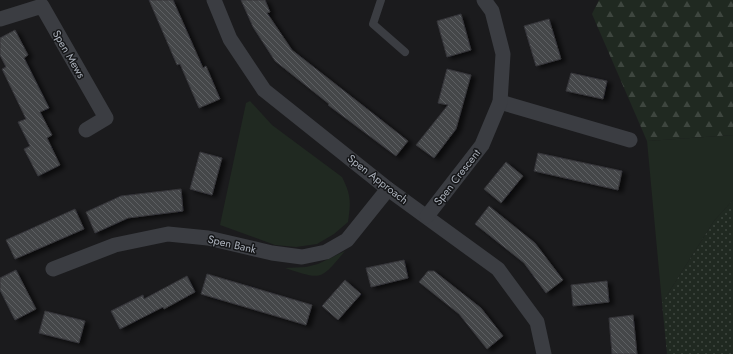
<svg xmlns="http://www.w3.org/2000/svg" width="733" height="354" font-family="Jost,sans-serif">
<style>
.green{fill:#202921}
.forest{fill:url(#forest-firs)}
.park{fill:url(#park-dots)}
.building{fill:url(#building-back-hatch);stroke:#353539;filter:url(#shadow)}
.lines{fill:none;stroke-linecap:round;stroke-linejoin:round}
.lane{stroke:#3b3d42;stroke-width:8}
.street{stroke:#3b3d42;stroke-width:15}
.labels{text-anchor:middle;stroke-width:3;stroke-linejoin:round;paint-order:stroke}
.street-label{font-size:11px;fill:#adb3bd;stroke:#151618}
</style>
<defs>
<pattern id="forest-firs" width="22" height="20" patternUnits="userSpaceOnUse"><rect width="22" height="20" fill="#202921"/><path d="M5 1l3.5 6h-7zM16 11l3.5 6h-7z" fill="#3e463f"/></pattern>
<pattern id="park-dots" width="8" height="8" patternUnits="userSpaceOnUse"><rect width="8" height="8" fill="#202921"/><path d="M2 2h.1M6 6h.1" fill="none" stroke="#3e463f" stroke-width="1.8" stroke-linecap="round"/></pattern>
<pattern id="building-back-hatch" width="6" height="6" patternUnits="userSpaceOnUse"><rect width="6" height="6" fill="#45464a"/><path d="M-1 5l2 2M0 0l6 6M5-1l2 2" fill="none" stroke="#5d5e62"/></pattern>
<filter id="shadow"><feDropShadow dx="4.5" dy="2.5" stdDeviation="2" flood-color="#0009"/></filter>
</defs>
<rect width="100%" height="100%" fill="#1b1b1d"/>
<!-- green -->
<g class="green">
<path d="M250,101L272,125L342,177C351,195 351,202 348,222L334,234L317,244L296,247L275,245L220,225L246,103Z"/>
<polygon points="733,135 733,200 714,221 662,303 647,141"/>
<path d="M345,251C320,281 322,280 285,268L306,267L318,264Z"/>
</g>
<!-- forest -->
<polygon class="forest" points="599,0 733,0 733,135 647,141 592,14"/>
<!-- park -->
<polygon class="park" points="733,200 733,354 667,354 662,303 714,221"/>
<!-- building -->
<g class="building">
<polygon points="149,0 173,0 203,68 206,66 220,99 199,108 180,64 177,65"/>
<polygon points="241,0 265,0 270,12 267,13 292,50 408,141 396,156 328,105 329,104 275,61 253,27"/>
<polygon points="461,14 471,50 447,57 437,21"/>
<polygon points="549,19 561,59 536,66 524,26"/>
<polygon points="15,30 28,55 24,58 49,108 40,112 52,135 47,138 60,165 38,176 24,149 30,146 18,122 26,119 2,69 6,67 0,55 0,38"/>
<polygon points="447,69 471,75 456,129 434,158 416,145 448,105 438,103"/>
<polygon points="571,73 607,81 603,99 566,91"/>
<polygon points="200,152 222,158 212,195 190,189"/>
<polygon points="538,153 622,171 618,190 534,171"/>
<polygon points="506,162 523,176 501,203 484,189"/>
<polygon points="181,189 183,211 128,218 95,233 86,212 121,196"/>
<polygon points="489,206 535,243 563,280 546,293 524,263 475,224"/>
<polygon points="75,209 84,229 15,259 6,240"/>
<polygon points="404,260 408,278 371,287 366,268"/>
<polygon points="16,270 36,309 15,320 0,290 0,278"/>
<polygon points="428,271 434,271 481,308 503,336 487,349 459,314 419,282"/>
<polygon points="207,274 312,305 306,325 201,294"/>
<polygon points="187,276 195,292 164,309 163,307 120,329 111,311 143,295 144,299"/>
<polygon points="345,280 361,294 338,320 322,306"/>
<polygon points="607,281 609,302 573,306 571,285"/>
<polygon points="45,311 85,321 79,343 39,333"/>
<polygon points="633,315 637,354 612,354 609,318"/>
</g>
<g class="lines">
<!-- lane -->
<polyline class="lane" points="381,0 373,24 405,52"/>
<!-- street -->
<g class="street">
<polyline points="214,0 230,39 264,90 388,189 498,269 537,322 544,354"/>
<polyline points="0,19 42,6 106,118 86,130"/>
<polyline points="500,102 630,140"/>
<polyline points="427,216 482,145 500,102 503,54 492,11 484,0"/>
<polyline points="53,269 115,245 168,234 208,238 272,253 302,257 326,252 347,240 388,189"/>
</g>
</g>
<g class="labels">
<!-- street labels -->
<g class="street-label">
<text transform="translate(69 54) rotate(60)" y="4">Spen Mews</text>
<text transform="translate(457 177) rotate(-52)" y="4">Spen Crescent</text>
<text transform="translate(378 179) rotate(38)" y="4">Spen Approach</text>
<text transform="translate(232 244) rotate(13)" y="4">Spen Bank</text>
</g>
</g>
</svg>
